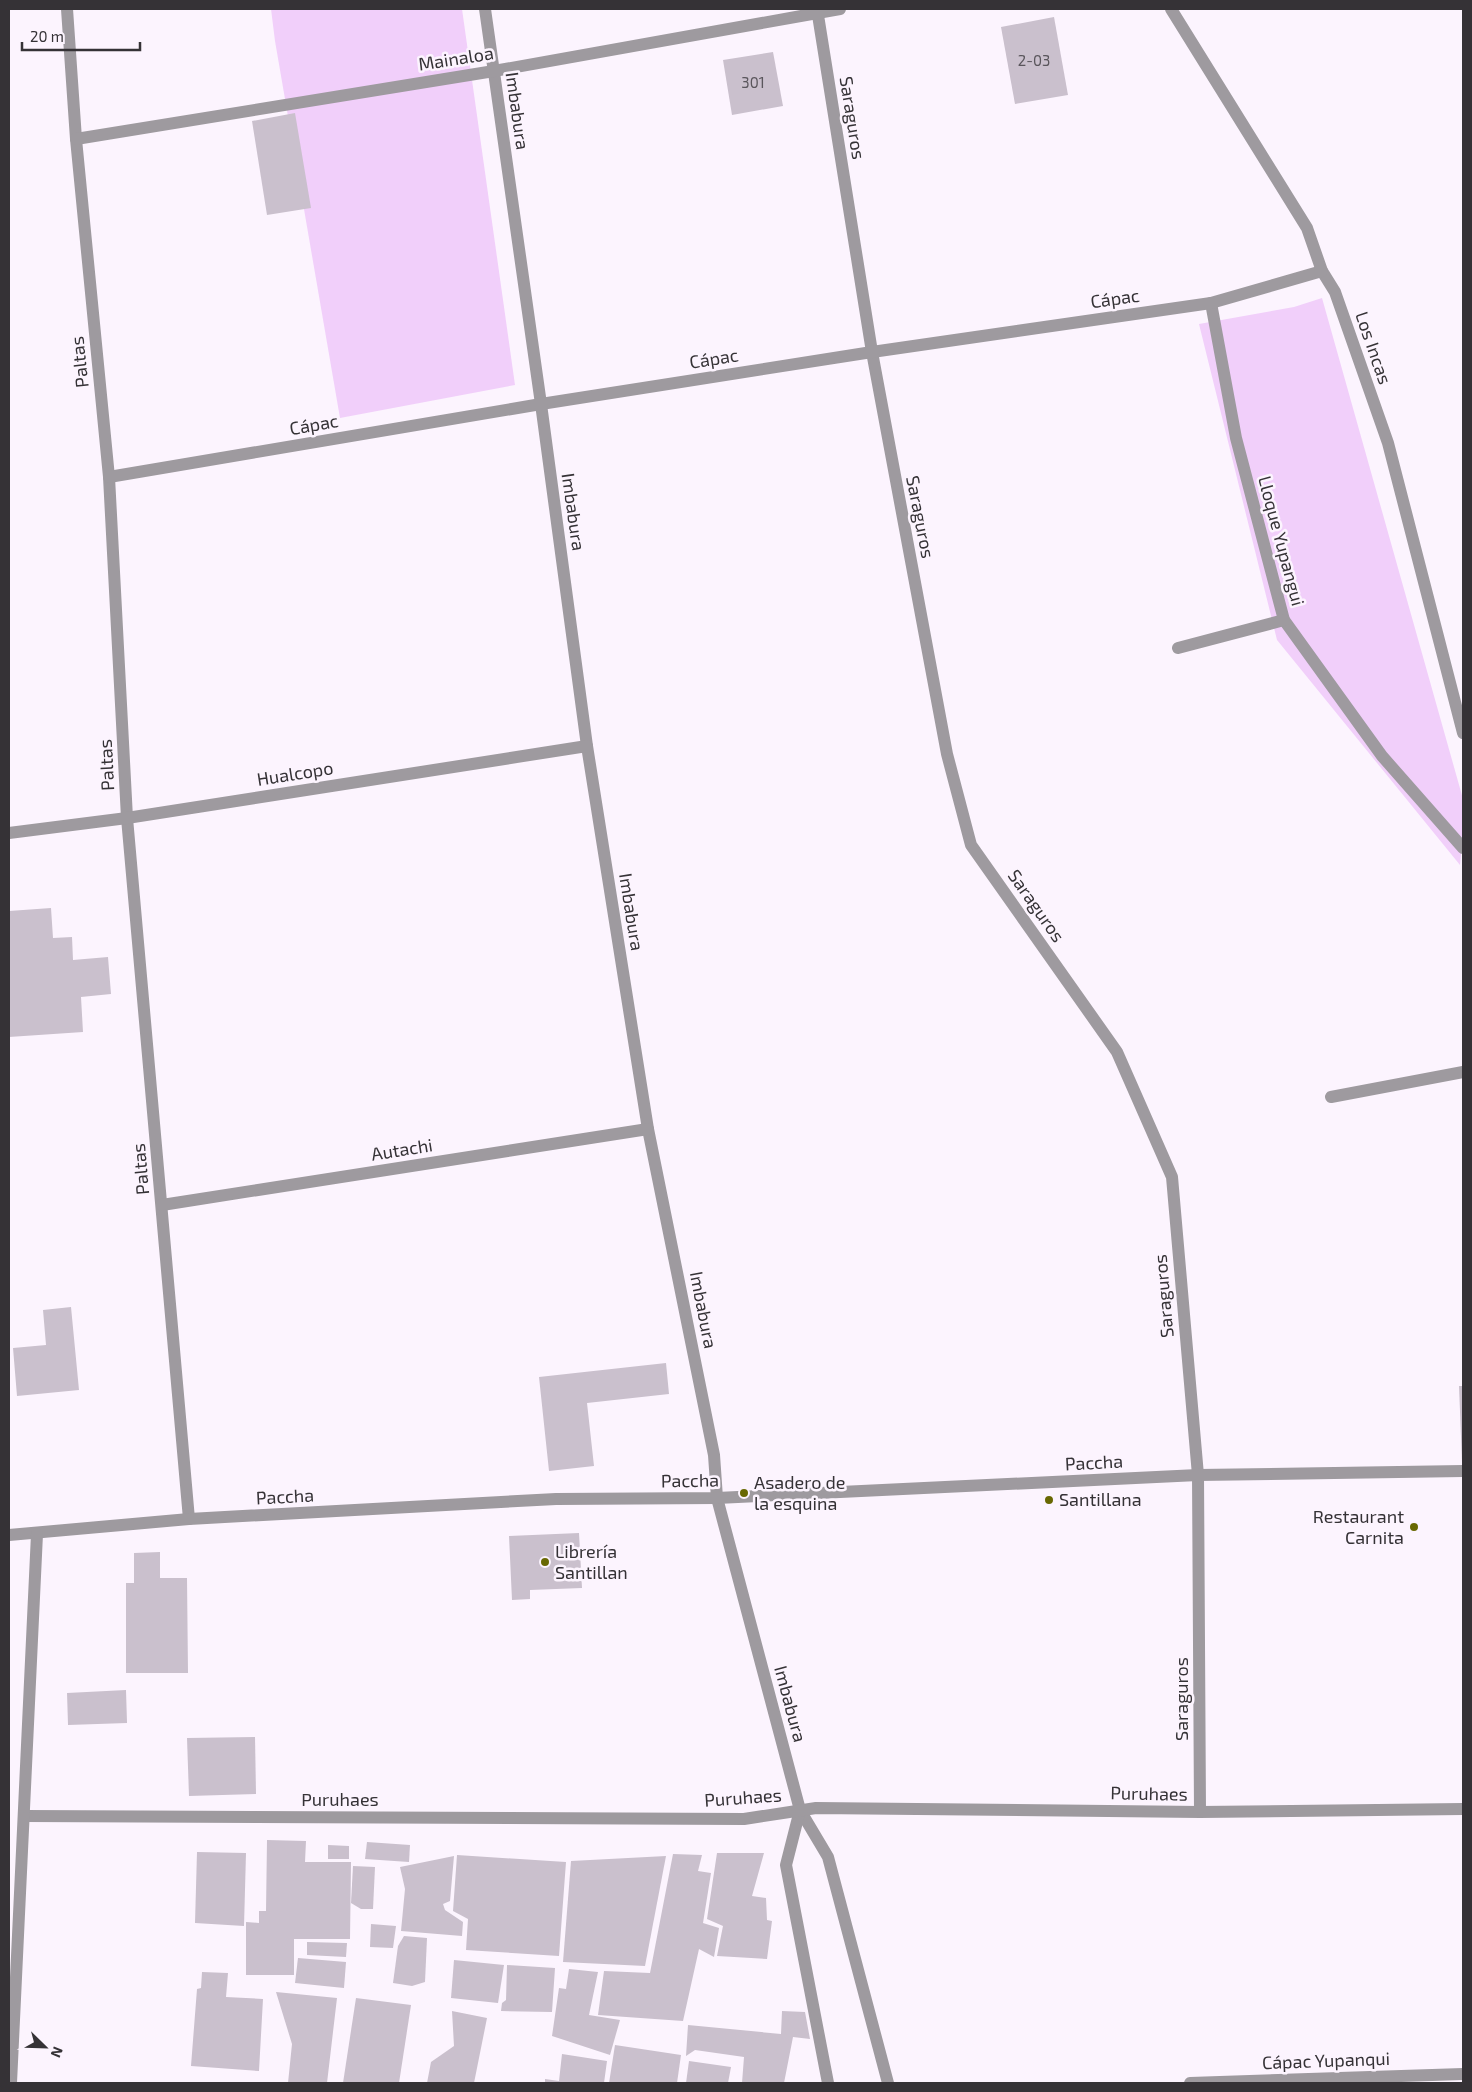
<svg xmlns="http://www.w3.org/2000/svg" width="1472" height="2092" font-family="'Exo 2',sans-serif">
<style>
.green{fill:#f1cffa}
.building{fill:#cac0cd}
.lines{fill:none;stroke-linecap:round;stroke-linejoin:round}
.minor{stroke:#9e9a9f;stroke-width:12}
.poi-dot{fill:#686802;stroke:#fcf4fe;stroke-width:2}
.labels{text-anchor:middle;stroke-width:5;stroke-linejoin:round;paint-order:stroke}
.number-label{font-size:15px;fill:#5a565c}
.street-label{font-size:18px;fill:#353236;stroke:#fcf4fe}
.poi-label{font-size:18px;fill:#353236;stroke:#fcf4fe;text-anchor:start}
</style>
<rect width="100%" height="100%" fill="#fcf4fe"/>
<!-- green -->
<g class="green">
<polygon points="271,9 462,9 515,385 340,418 275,41"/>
<polygon points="1322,298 1463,799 1463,833 1460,865 1277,640 1199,324 1294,307"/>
</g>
<!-- building -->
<g class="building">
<polygon points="1054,17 1068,95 1015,104 1001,27"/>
<polygon points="773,52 783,106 732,115 723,60"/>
<polygon points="295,113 311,208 267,215 252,121"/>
<polygon points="51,908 53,938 72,937 73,960 108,957 111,994 81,997 83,1032 9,1037 9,911"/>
<polygon points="71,1307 79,1390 17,1396 13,1348 46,1345 43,1310"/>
<polygon points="666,1363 669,1394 587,1403 594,1466 549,1471 539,1377"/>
<polygon points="1459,1386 1463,1386 1463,1462 1462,1462"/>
<polygon points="579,1533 582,1588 530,1590 530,1599 512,1600 509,1536"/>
<polygon points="160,1552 160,1578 187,1578 188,1673 126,1673 126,1583 134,1583 134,1553"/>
<polygon points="126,1690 127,1723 68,1725 67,1693"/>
<polygon points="255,1737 256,1794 189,1796 187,1738"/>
<polygon points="267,1840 306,1841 305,1862 351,1862 350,1939 294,1939 294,1975 246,1975 246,1922 259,1923 259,1911 266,1911"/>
<polygon points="367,1842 410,1845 409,1862 365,1859"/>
<polygon points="328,1845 349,1846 349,1859 328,1859"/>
<polygon points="197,1852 246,1853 244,1926 195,1923"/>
<polygon points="717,1853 764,1853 752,1896 766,1898 767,1920 772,1921 767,1959 717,1956 723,1926 707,1919"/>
<polygon points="673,1854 702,1855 698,1871 711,1873 703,1923 719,1928 714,1957 699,1949 683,2021 598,2015 604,1971 650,1973"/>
<polygon points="457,1855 566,1862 559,1956 466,1950 468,1919 453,1911"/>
<polygon points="454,1856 450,1901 443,1904 445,1910 463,1922 462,1936 401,1931 405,1889 400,1867"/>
<polygon points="666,1856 645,1966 563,1962 571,1861"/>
<polygon points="353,1866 375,1867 373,1909 361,1909 351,1903"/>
<polygon points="371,1924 396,1926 393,1948 370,1947"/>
<polygon points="404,1936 427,1938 425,1982 412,1986 393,1983 398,1946"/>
<polygon points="307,1942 347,1943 346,1957 307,1955"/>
<polygon points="298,1958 346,1962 344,1988 295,1983"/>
<polygon points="454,1960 504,1965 498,2003 451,1998"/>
<polygon points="507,1965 555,1968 552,2012 501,2011 502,2003 506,2000"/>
<polygon points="569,1969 598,1972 589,2015 620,2020 610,2055 552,2036 559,1988 566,1989"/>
<polygon points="202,1972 228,1973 226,1997 263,1999 259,2071 191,2066 197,1989 201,1988"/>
<polygon points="276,1992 337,1998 327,2083 288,2083 292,2044"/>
<polygon points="356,1998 411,2005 399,2083 343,2083"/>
<polygon points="452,2011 487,2018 474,2083 427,2083 431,2062 454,2046"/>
<polygon points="782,2011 805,2012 810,2039 793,2037 784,2083 742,2083 744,2057 695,2050 686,2056 688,2025 781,2034"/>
<polygon points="615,2045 681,2055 677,2083 609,2083"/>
<polygon points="562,2054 607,2061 604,2083 545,2083 545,2079 559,2081"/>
<polygon points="689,2061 731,2067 728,2083 686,2083"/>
</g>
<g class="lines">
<!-- minor -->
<g class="minor">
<polyline points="67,9 76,139 109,477 127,818 189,1519"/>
<polyline points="485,9 541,404 587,746 648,1129 714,1455 717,1498 800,1810 828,1857 888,2083"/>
<polyline points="817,9 872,352 947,754 971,845 1117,1052 1172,1177 1198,1475 1200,1812"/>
<polyline points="1171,9 1307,228 1322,271 1335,292 1388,443 1463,733"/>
<polyline points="76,139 494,71 840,9"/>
<polyline points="1211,303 1236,438 1284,620 1382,756 1463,848"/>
<polyline points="109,477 541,404 872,352 1211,303 1322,271"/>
<polyline points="1178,648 1284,620"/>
<polyline points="9,833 127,818 587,746"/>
<polyline points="1331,1097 1463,1072"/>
<polyline points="162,1205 648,1129"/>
<polyline points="9,1535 189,1519 556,1499 717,1498 1198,1475 1463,1471"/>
<polyline points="800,1810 786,1865 828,2083"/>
<polyline points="25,1816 744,1819 816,1808 1200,1812 1463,1809"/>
<polyline points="11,2083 37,1534"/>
<polyline points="1190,2083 1463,2074"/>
</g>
</g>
<!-- markers -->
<g class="poi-dot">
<circle cx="744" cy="1493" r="5"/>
<circle cx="1049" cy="1500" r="5"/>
<circle cx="1414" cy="1527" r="5"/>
<circle cx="545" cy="1562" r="5"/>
</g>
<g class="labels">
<!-- number labels -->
<g class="number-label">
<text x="1034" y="66">2-03</text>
<text x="753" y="88">301</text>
</g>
<!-- street labels -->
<g class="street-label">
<text transform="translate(456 59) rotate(-9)" y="6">Mainaloa</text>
<text transform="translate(517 111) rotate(82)" y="6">Imbabura</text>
<text transform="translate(852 118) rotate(81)" y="6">Saraguros</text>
<text transform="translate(1115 299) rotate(-8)" y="6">Cápac</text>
<text transform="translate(1373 348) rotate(71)" y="6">Los Incas</text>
<text transform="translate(714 359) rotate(-9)" y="6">Cápac</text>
<text transform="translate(80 362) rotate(-96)" y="6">Paltas</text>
<text transform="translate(314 425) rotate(-10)" y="6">Cápac</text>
<text transform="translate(573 512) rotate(82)" y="6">Imbabura</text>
<text transform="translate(920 517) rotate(79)" y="6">Saraguros</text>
<text transform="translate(1281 541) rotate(75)" y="6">Lloque Yupangui</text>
<text transform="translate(107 765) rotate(-93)" y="6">Paltas</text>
<text transform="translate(295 774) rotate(-9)" y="6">Hualcopo</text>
<text transform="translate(1036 906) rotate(55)" y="6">Saraguros</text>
<text transform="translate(631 912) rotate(81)" y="6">Imbabura</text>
<text transform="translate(402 1150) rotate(-9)" y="6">Autachi</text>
<text transform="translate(141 1169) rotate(-95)" y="6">Paltas</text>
<text transform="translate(1164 1296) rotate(-95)" y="6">Saraguros</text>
<text transform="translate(703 1310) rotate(79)" y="6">Imbabura</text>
<text transform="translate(1094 1463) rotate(-3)" y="6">Paccha</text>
<text transform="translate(690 1481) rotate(-1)" y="6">Paccha</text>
<text transform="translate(285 1497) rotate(-3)" y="6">Paccha</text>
<text transform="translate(1182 1699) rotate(-90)" y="6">Saraguros</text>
<text transform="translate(790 1704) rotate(75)" y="6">Imbabura</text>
<text transform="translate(1149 1794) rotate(1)" y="6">Puruhaes</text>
<text transform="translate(743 1798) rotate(-4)" y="6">Puruhaes</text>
<text x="340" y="1806">Puruhaes</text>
<text transform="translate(1326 2061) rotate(-2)" y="6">Cápac Yupanqui</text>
</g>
<!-- poi labels -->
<g class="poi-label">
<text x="754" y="1489">Asadero de<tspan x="754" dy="21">la esquina</tspan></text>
<text x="1059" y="1506">Santillana</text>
<text x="1404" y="1523" text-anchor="end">Restaurant<tspan x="1404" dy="21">Carnita</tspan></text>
<text x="555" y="1558">Librería<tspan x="555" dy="21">Santillan</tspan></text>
</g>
</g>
<!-- border -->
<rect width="1472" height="2092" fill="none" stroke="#353236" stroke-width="20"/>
<!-- north arrow -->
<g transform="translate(45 2047) rotate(113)" stroke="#fcf4fe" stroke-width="4" paint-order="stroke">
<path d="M0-4L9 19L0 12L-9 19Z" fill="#353236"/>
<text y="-8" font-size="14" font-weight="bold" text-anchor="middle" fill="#353236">N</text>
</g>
<!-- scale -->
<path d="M22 42v8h118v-8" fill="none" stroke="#353236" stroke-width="2.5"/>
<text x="30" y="42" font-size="15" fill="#353236" stroke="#fcf4fe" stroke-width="4" paint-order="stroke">20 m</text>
</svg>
